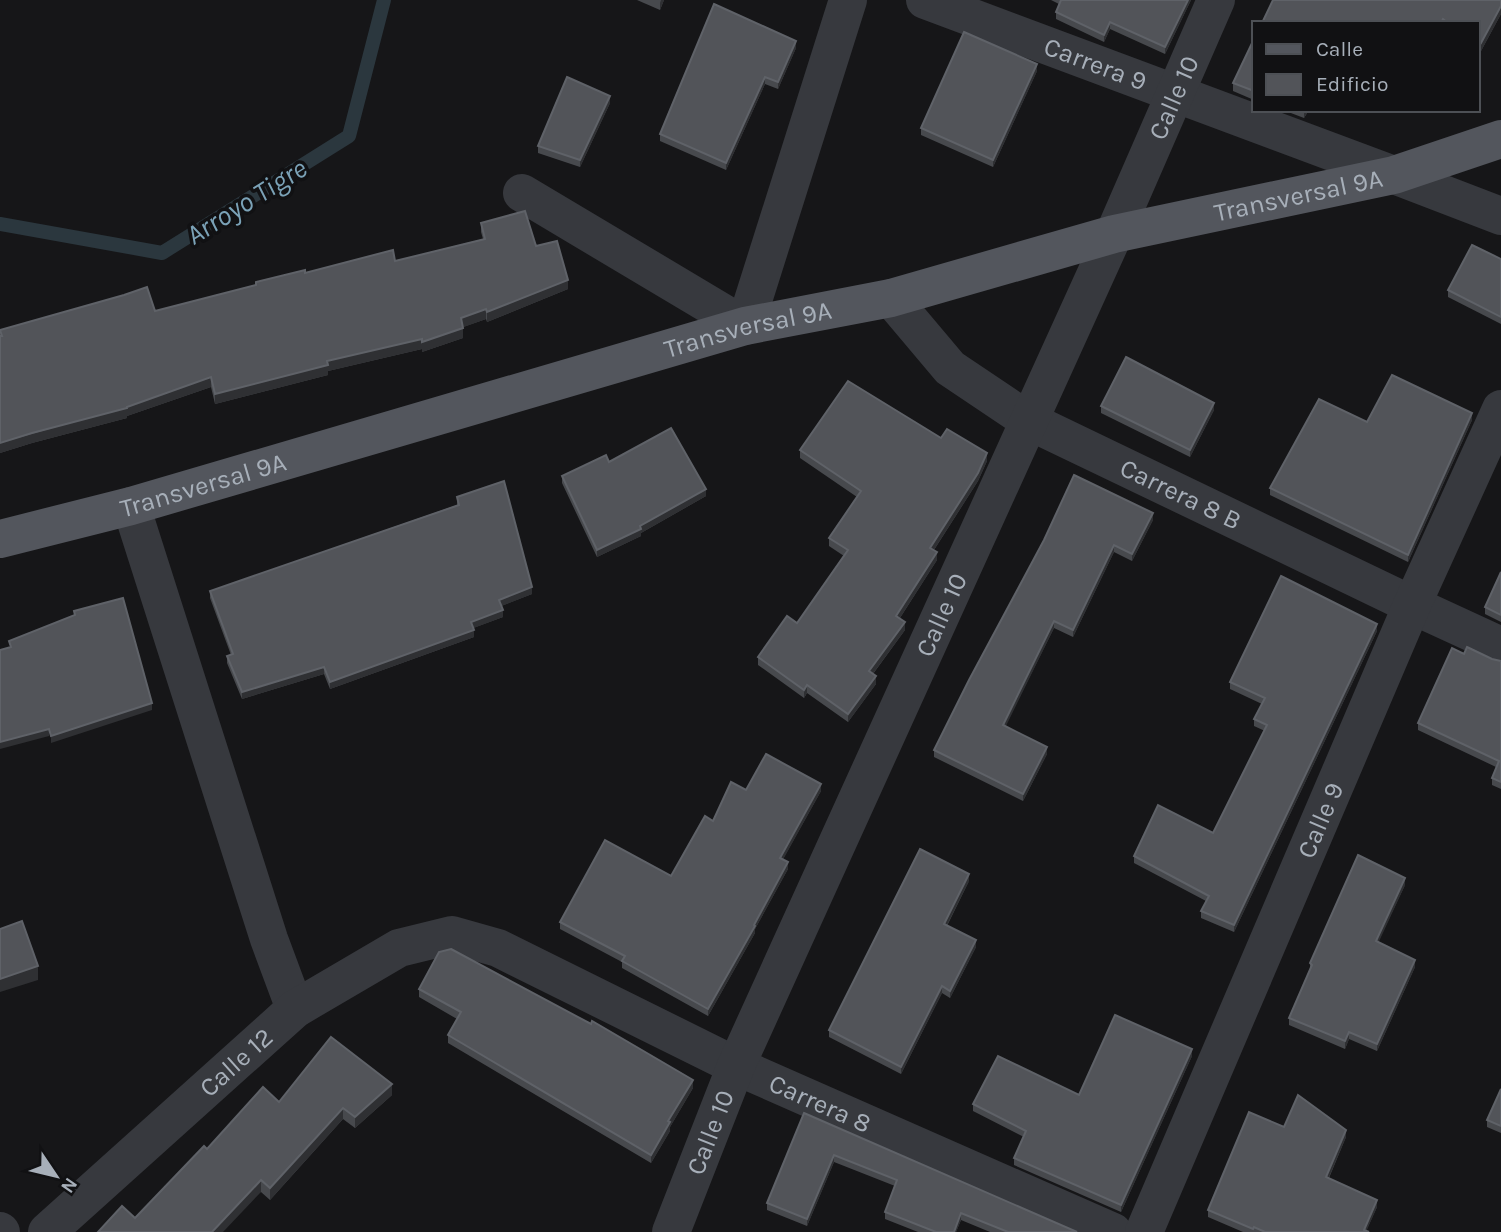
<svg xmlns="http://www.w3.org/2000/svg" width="1501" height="1232" font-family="Karla,sans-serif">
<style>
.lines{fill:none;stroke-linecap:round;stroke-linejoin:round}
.stream{stroke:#2b373e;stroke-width:14}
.minor{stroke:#37393e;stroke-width:38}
.major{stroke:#53565d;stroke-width:38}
.wall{fill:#47494d}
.shaded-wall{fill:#2f3033}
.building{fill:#525459;stroke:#5f6268;stroke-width:2}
.labels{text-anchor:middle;stroke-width:7;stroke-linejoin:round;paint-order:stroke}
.street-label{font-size:26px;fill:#a7afb9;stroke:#111113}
.water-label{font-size:28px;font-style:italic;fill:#7ba2b7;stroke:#111113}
</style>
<rect width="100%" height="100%" fill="#161618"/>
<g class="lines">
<!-- stream -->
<polyline class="stream" points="0,224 162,253 349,136 384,0"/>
<!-- minor -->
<g class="minor">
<path id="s1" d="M925,0L1394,175L1501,216"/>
<polyline points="522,193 745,326 848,0"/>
<path id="s2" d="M891,298L950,368L1029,421L1412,605L1501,646"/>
<polyline points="131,506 269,939 295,1009"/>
<polyline points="0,1231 1,1232"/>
<path id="s3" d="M47,1232L295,1009L399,948L452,935L498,948L736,1066L1113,1232"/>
<path id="s4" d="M671,1232L736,1066L1114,234L1216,0"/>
<path id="s5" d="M1144,1232L1412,605L1501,409"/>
</g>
<!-- major -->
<path class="major" id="s6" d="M0,539L131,506L745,326L891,298L1114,234L1394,175L1501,139"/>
</g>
<!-- wall -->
<g class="wall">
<polygon points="637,0 664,0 660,10"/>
<polygon points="1051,0 1191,0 1165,54 1110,29 1104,42 1056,19 1056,12 1059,4"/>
<polygon points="1501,0 1501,14 1481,51 1478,50 1478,23 1262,23"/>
<polygon points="1254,39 1254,100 1233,91 1233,83"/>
<polygon points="796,48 778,89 765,84 726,170 660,141 660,134"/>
<polygon points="1037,71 993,167 921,135 921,128"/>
<polygon points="610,103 580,167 538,153 538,146"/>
<polygon points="1283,110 1309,110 1304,118"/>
<polygon points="481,223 536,246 568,289 487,322 486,319 463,327 463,338 422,352 422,349 328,371 328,375 215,404 211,387 127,416 127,418 32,443 0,453 0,330 155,311 305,273 395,261 483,239 481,232"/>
<polygon points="1501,259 1501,324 1448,297 1448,290"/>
<polygon points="1101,406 1214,410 1190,457 1101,413"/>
<polygon points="1472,420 1408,562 1270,495 1270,488"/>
<polygon points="941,438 987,461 978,481 934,550 937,560 900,618 905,630 873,674 876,684 848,722 807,693 804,698 758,665 758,657 797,623 844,556 829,546 829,538 857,497 800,458 800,450"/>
<polygon points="609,462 706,496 641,533 641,536 597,557 562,483 562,476"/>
<polygon points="457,497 532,594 501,606 503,617 473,628 474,637 330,689 324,674 242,699 227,663 227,656 231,655 210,598 210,591 457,505"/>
<polygon points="1153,520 1132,561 1114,552 1073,637 1054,628 1005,726 1047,754 1023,801 934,757 934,750 1044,540"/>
<polygon points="1501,572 1501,622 1485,614 1485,607"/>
<polygon points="1377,631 1234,932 1201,918 1201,911 1206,901 1134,863 1134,856 1213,833 1265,731 1254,726 1254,719 1262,704 1230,689 1230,682"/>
<polygon points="1464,654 1501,661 1501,789 1492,785 1492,778 1496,767 1418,730 1418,723"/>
<polygon points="746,790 821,791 783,859 788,869 755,929 755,933 708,1016 622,968 622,962 560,929 560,922 671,876"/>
<polygon points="969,881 947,926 976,947 950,998 942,993 901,1074 829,1037 829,1030"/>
<polygon points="1405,885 1378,942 1415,967 1377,1051 1349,1039 1345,1049 1289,1025 1289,1018 1310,970 1310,963"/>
<polygon points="419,989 693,1088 670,1127 670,1131 651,1163 448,1043 448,1035 457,1019 419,997"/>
<polygon points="1192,1056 1121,1212 1014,1165 1014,1158 1024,1137 973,1111 973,1104 1079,1095"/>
<polygon points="1501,1089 1501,1133 1487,1127 1487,1120"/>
<polygon points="392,1095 355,1128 343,1119 270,1200 261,1192 135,1218 207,1149 279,1102"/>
<polygon points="804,1113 1077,1232 990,1232 961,1220 956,1232 918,1232 885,1219 885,1212 895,1186 834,1162 807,1226 767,1210 767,1203"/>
<polygon points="1284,1127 1346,1137 1329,1178 1377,1207 1366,1231 1369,1232 1243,1232 1208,1217 1208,1210"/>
</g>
<!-- shaded-wall -->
<g class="shaded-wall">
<polygon points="661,0 664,0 660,10 660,3"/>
<polygon points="1188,0 1191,0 1165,54 1165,47"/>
<polygon points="1501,5 1501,14 1481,51 1481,43"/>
<polygon points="1110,22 1110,29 1104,42 1104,35"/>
<polygon points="796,41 796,48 778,89 778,82"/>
<polygon points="1037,64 1037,71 993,167 993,160"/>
<polygon points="765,77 765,84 726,170 726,163"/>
<polygon points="610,96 610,103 580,167 580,160"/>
<polygon points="1304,110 1309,110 1304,118"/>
<polygon points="568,280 568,289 487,322 487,312"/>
<polygon points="486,309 486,319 461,328 461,318"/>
<polygon points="463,328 463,338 422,352 422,342"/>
<polygon points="422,339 422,349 328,371 328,375 215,404 215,394 327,361"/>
<polygon points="211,377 211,387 127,416 127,418 32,443 0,453 0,443 127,407"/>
<polygon points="1214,403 1214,410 1190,457 1190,450"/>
<polygon points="1472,413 1472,420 1408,562 1408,555"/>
<polygon points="987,453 987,461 978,481 930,556 930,548"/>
<polygon points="706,489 706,496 641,533 641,536 597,557 597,550"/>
<polygon points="1153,513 1153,520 1132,561 1132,554"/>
<polygon points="1114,545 1114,552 1073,637 1073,630"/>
<polygon points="937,552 937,560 896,624 896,616"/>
<polygon points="532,587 532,594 499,607 499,600"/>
<polygon points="503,610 503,617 471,629 471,622"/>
<polygon points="1054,621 1054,628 1003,732 1003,725"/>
<polygon points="905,622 905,630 869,679 869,671"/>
<polygon points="1377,624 1377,631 1234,932 1234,925"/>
<polygon points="474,630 474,637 330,689 330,682"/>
<polygon points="324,667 324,674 242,699 242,692"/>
<polygon points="876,676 876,684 848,722 848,714"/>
<polygon points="807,685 807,693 804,698 804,690"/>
<polygon points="152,703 152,710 51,743 51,736"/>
<polygon points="49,729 49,736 0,749 0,742"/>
<polygon points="1047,747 1047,754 1023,801 1023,794"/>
<polygon points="821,784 821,791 780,865 780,858"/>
<polygon points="788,862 788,869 755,929 755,933 708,1016 708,1009"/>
<polygon points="969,874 969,881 944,931 944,924"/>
<polygon points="1405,878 1405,885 1376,948 1376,941"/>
<polygon points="976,940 976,947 950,998 950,991"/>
<polygon points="1415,960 1415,967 1377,1051 1377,1044"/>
<polygon points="38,966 38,980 0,992 0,979"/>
<polygon points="942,986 942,993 901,1074 901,1067"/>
<polygon points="1349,1032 1349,1039 1345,1049 1345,1041"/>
<polygon points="1192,1049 1192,1056 1121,1212 1121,1205"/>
<polygon points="693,1080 693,1088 670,1127 670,1131 651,1163 651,1155 668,1121"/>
<polygon points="392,1084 392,1095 355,1128 355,1117"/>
<polygon points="343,1108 343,1119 270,1200 270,1188"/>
<polygon points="1346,1130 1346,1137 1326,1184 1326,1177"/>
<polygon points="834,1155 834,1162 807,1226 807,1219"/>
<polygon points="261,1180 261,1192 223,1232 212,1232"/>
<polygon points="1377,1200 1377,1207 1366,1232 1364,1230"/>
<polygon points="961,1213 961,1220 956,1232 954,1232"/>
</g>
<!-- building -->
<g class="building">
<polygon points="1061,0 1188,0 1165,47 1110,22 1104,35 1056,12"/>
<polygon points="1273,0 1501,0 1501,6 1481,43 1478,41 1478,23 1448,23 1443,19 1441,23 1262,23"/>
<polygon points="714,4 796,41 778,82 765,77 726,163 660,134"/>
<polygon points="964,32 1037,64 993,160 921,128"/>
<polygon points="1254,39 1254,91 1233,83"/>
<polygon points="567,77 610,96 580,160 538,146"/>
<polygon points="525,211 536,246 557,241 568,280 487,312 486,309 461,318 463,328 422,342 422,339 327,361 328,365 215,394 211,377 127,407 127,408 32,433 0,443 0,336 2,336 0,330 124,295 147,287 155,311 256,285 256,282 305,270 305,273 393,250 395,261 485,239 481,223"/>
<polygon points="1472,245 1501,259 1501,317 1448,290"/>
<polygon points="1126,357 1214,403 1190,450 1101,406"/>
<polygon points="1392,375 1472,413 1408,555 1270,488 1319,399 1367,422"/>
<polygon points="848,381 941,438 947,429 987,453 978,473 930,548 937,552 896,616 905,622 869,671 876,676 848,714 807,685 804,690 758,657 787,616 797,623 848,550 829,538 861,491 800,450"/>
<polygon points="671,428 706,489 640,526 641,529 597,550 562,476 606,455 609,462"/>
<polygon points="1074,475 1153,513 1132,554 1114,545 1073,630 1054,621 1003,725 1047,747 1023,794 934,750 969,680 1044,540"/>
<polygon points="504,481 532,587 499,600 503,610 471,622 474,630 330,682 324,667 242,692 227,656 233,654 210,591 459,505 457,497"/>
<polygon points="1501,572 1501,615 1485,607"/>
<polygon points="1281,576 1377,624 1234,925 1201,911 1209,896 1134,856 1158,805 1213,833 1267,725 1254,719 1265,698 1230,682"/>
<polygon points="123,598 152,703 51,736 49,729 0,742 0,650 11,647 9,641 75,615 74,611"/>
<polygon points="1467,647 1492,659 1501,661 1501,782 1492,778 1499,761 1418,723 1452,648 1464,654"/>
<polygon points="766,754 821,784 780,858 788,862 754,925 755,926 708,1009 622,961 625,956 560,922 605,840 671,876 705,816 713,821 731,782 746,790"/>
<polygon points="920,849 969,874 944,924 976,940 950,991 942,986 901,1067 829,1030"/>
<polygon points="1358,855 1405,878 1376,941 1415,960 1377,1044 1349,1032 1345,1041 1289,1018 1312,965 1310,963"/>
<polygon points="22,921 38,966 0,979 0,929"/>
<polygon points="451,949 591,1024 592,1021 693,1080 668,1121 670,1122 651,1155 448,1035 461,1012 419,989 439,952"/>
<polygon points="1115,1015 1192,1049 1121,1205 1014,1158 1026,1131 973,1104 998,1056 1079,1095"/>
<polygon points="331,1037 392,1084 355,1117 343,1108 270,1188 261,1180 212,1232 98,1232 122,1206 135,1218 204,1146 207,1149 263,1087 279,1102"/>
<polygon points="1501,1089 1501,1126 1487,1120"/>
<polygon points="1298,1095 1346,1130 1326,1177 1377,1200 1364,1230 1369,1232 1265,1232 1254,1227 1253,1229 1208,1210 1249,1112 1284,1127"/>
<polygon points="804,1113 1077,1232 1008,1232 961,1213 954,1232 936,1232 885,1212 897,1180 834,1155 807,1219 767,1203"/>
</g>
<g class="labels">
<!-- street labels -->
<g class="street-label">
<text dy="9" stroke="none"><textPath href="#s1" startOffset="182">Carrera 9</textPath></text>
<text dy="9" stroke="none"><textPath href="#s4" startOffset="1241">Calle 10</textPath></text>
<text dy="9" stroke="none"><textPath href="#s6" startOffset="1344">Transversal 9A</textPath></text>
<text dy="9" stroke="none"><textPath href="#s6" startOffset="777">Transversal 9A</textPath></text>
<text dy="9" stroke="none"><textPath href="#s6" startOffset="210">Transversal 9A</textPath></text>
<text dy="9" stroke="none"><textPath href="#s2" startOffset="355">Carrera 8 B</textPath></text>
<text dy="9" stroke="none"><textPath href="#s4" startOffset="674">Calle 10</textPath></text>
<text dy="9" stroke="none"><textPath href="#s5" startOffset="448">Calle 9</textPath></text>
<text dy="9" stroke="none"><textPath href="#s3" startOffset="254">Calle 12</textPath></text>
<text dy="9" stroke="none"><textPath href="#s3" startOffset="914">Carrera 8</textPath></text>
<text dy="9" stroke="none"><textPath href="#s4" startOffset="107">Calle 10</textPath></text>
</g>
<!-- water labels -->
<g class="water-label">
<text transform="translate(246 201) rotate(-32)" y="10">Arroyo Tigre</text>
</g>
</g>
<!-- legend -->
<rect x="1252" y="21" width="228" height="91" fill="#111113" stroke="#4d5055" stroke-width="2"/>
<rect x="1266" y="44" width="35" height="10" fill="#53565d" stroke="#4d5055" stroke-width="2"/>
<text x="1316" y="56" font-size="21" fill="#a7afb9">Calle</text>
<rect x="1266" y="74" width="35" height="21" fill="#525459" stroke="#4d5055" stroke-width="2"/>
<text x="1316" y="91" font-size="21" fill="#a7afb9">Edificio</text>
<!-- north arrow -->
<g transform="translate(56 1176) rotate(125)" stroke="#111113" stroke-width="5" paint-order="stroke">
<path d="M0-5L12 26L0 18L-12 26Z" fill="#a7afb9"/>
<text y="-10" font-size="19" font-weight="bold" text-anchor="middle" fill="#a7afb9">N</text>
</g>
</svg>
